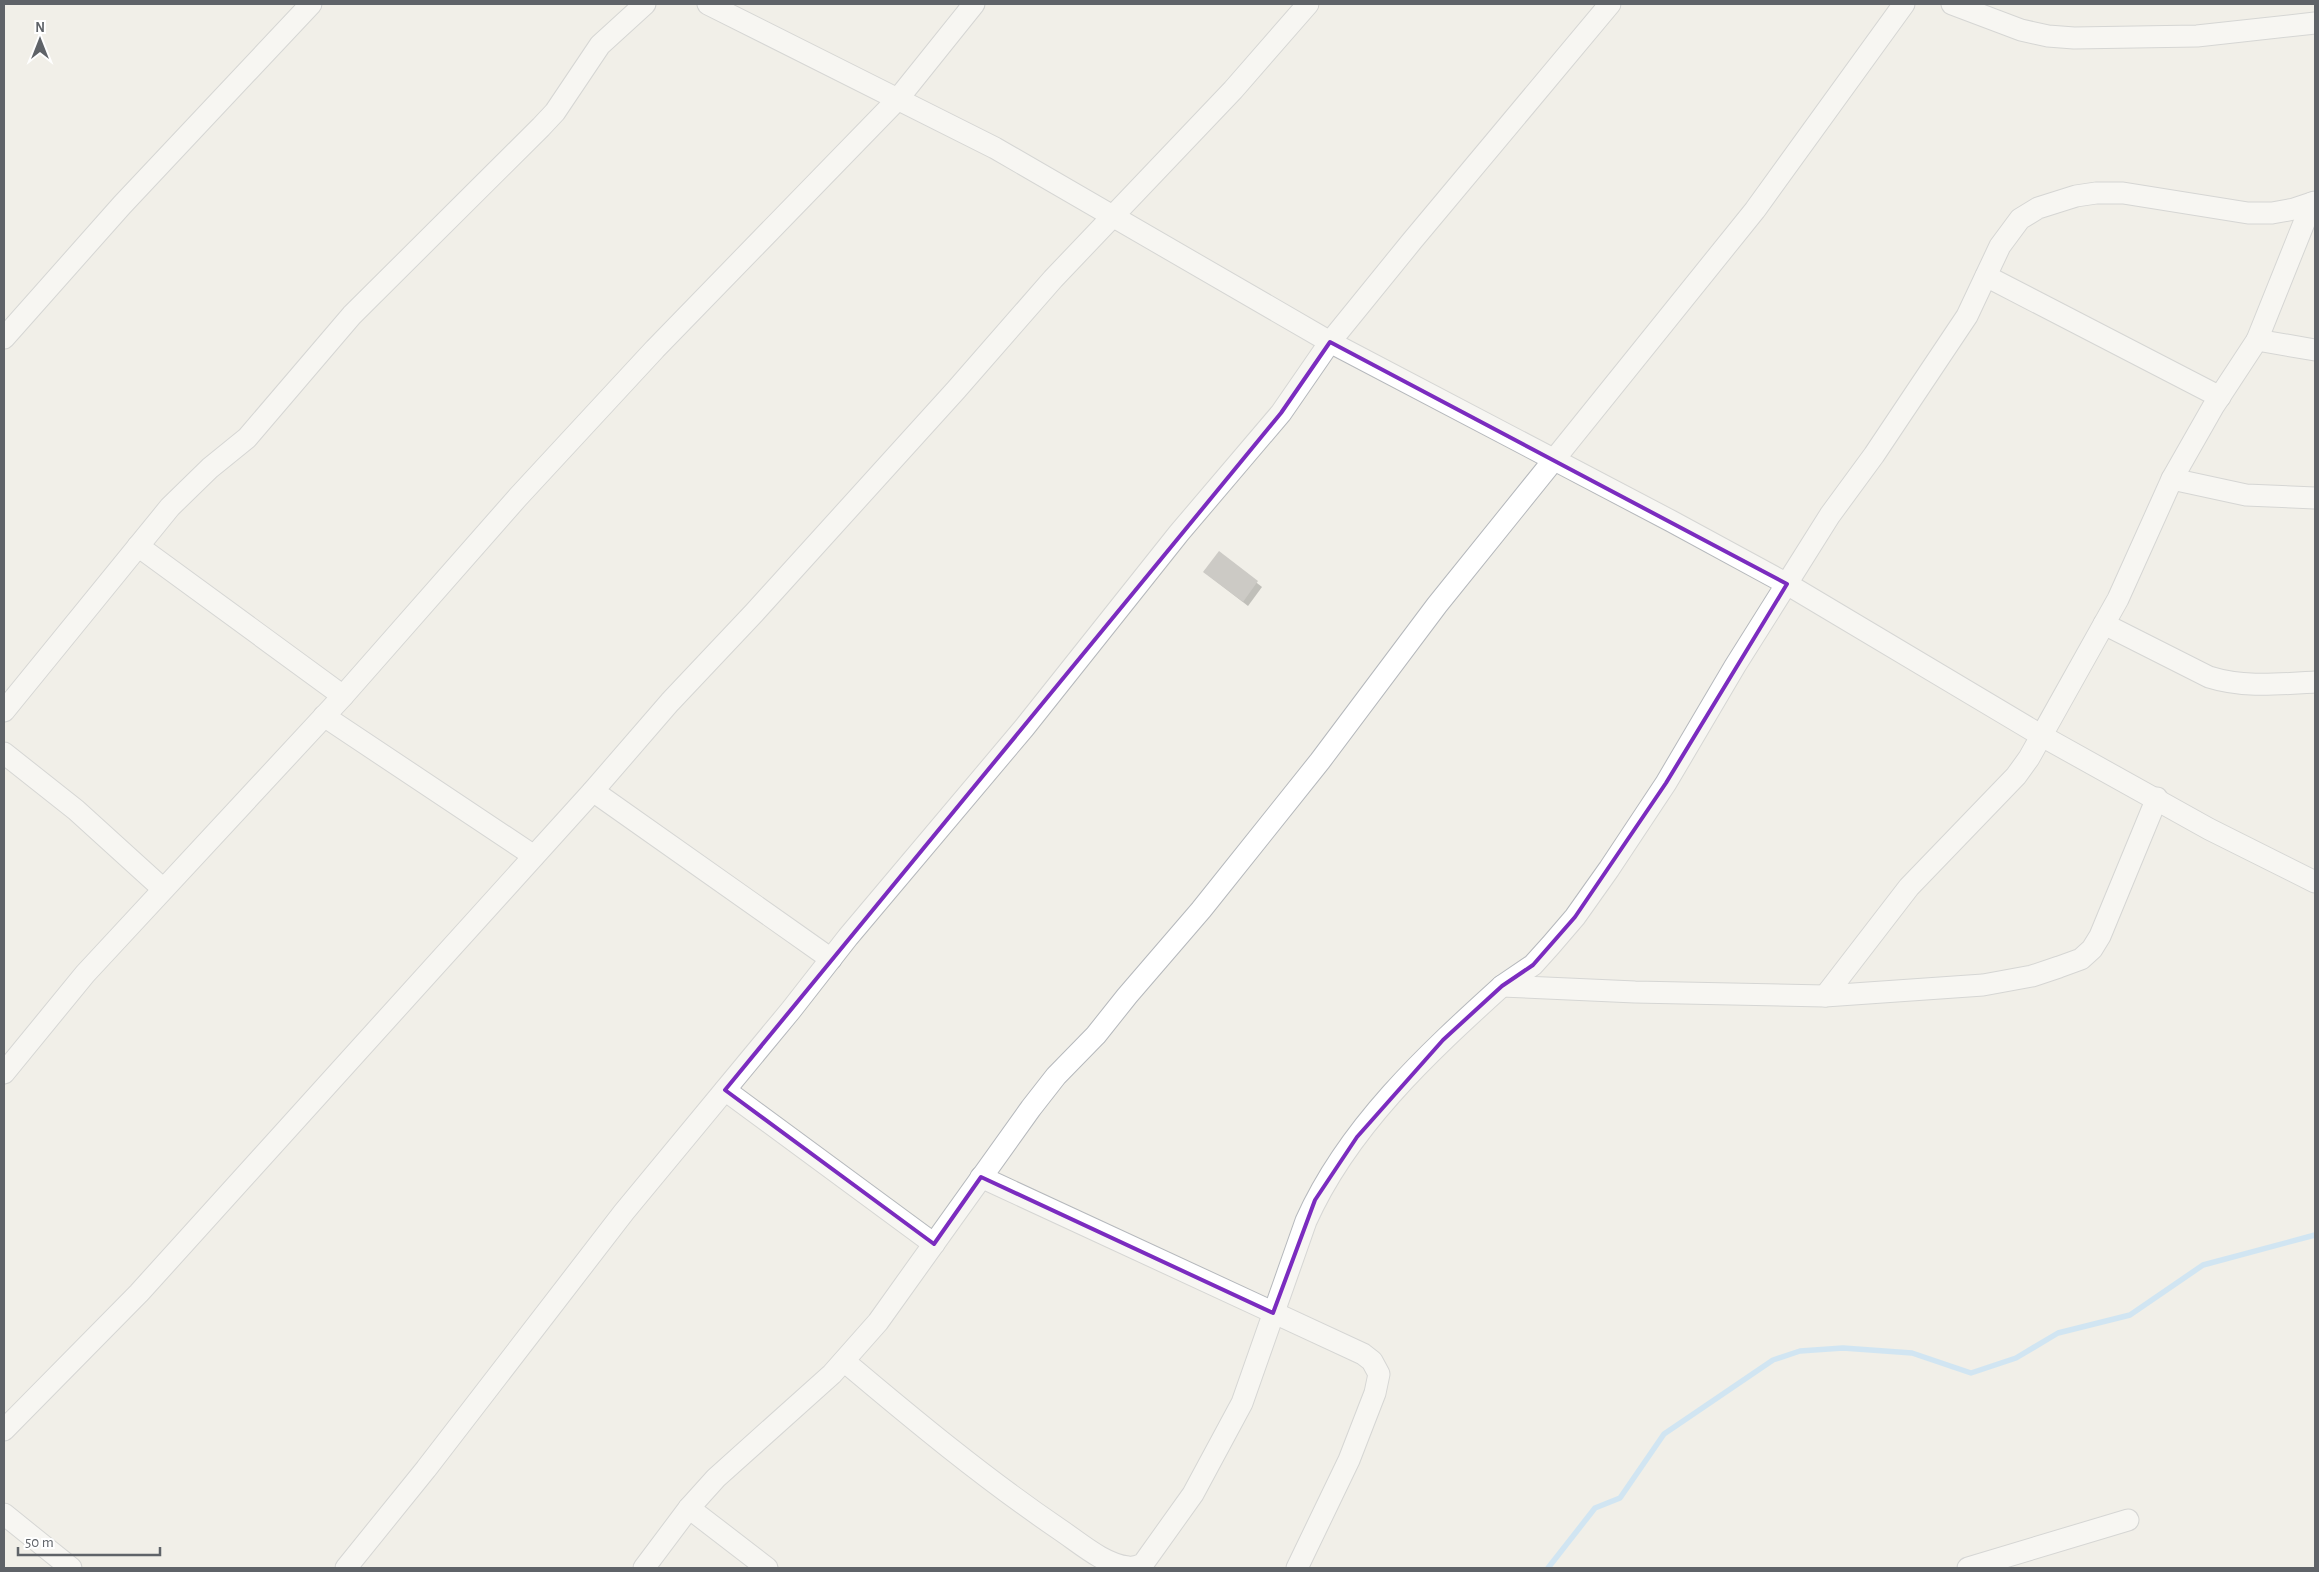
<svg xmlns="http://www.w3.org/2000/svg" width="2319" height="1572" font-family="'Alegreya Sans',sans-serif">
<style>
.shadow{fill:#0003}
.lines{fill:none;stroke-linecap:round;stroke-linejoin:round}
.stream{stroke:#aadaff;stroke-width:5.5}
.building{fill:#cccac5}
.minor-casing{stroke:#b5b8bc;stroke-width:23}
.minor{stroke:#fff;stroke-width:21}
.marked{fill:none;stroke:#7b2cbf;stroke-width:4;stroke-linejoin:round}
</style>
<rect width="100%" height="100%" fill="#f1efe8"/>
<!-- shadow -->
<polygon class="shadow" points="1219,553 1262,587 1248,606 1204,572"/>
<g class="lines">
<!-- stream -->
<polyline class="stream" points="1548,1568 1595,1508 1620,1498 1664,1434 1773,1360 1800,1351 1843,1348 1912,1353 1971,1373 2016,1358 2058,1333 2130,1315 2203,1265 2315,1235"/>
</g>
<!-- building -->
<polygon class="building" points="1219,551 1258,581 1243,602 1203,572"/>
<g class="lines">
<!-- minor casing -->
<g class="minor-casing">
<g id="minor">
<polyline points="708,4 995,148 1330,342 1671,521 1787,584 2042,736 2209,829 2315,882"/>
<polyline points="1952,4 2021,30 2048,36 2074,38 2197,36 2315,23"/>
<polyline points="1986,276 2220,397"/>
<polyline points="4,338 122,205 311,4"/>
<polyline points="2257,340 2312,203"/>
<polyline points="2172,479 2246,495 2315,498"/>
<polyline points="138,546 343,696"/>
<path d="M2104,624L2209,677C2244,688 2279,684 2315,682"/>
<polyline points="4,711 170,507 210,468 247,438 352,315 541,127 555,112 600,45 645,4"/>
<polyline points="324,716 534,856"/>
<polyline points="4,753 76,810 163,889"/>
<polyline points="593,791 831,959"/>
<polyline points="2157,798 2100,936 2092,949 2081,959 2059,967 2032,976 1983,985 1825,996 1635,992 1502,986 1533,965 1551,945 1575,917 1609,869 1666,783 1735,666 1830,515 1874,455 1967,316 2000,246 2020,219 2038,208 2076,196 2096,193 2123,193 2248,213 2272,213 2294,209 2315,202"/>
<polyline points="1825,996 1909,887 2016,776 2029,758 2118,599 2172,479 2213,407 2257,340 2315,350"/>
<polyline points="4,1073 85,974 343,696 518,497 655,349 897,100 974,4"/>
<polyline points="725,1090 934,1244"/>
<polyline points="981,1177 1363,1354 1372,1361 1379,1374 1375,1393 1349,1460 1297,1568"/>
<path d="M844,1361C914,1420 984,1478 1059,1529C1080,1543 1103,1564 1128,1567C1134,1568 1138,1566 1143,1564L1193,1494L1242,1403L1306,1221C1348,1127 1427,1054 1502,986"/>
<polyline points="4,1430 139,1293 593,791 670,702 754,613 956,390 1053,279 1233,90 1308,4"/>
<polyline points="689,1508 767,1568"/>
<polyline points="4,1514 71,1568"/>
<polyline points="346,1568 426,1469 624,1212 791,1010 848,937 1024,728 1179,533 1281,413 1330,342 1412,241 1610,4"/>
<polyline points="644,1568 689,1508 716,1478 832,1374 878,1322 1031,1108 1056,1076 1096,1035 1127,996 1201,910 1320,761 1437,605 1755,210 1904,4"/>
<polyline points="1968,1568 2128,1520"/>
</g>
</g>
<!-- minor -->
<use href="#minor" class="minor"/>
</g>
<!-- marked area -->
<path d="M0 0H2319V1572H0ZM1330,342L1787,584L1666,783L1575,917L1533,965L1502,986L1443,1040L1357,1137L1315,1200L1273,1313L981,1177L934,1244L725,1090L1281,413Z" fill="#f1efe8" fill-opacity=".55" fill-rule="evenodd"/>
<path class="marked" d="M1330,342L1787,584L1666,783L1575,917L1533,965L1502,986L1443,1040L1357,1137L1315,1200L1273,1313L981,1177L934,1244L725,1090L1281,413Z"/>
<!-- border -->
<rect width="2319" height="1572" fill="none" stroke="#5f6368" stroke-width="10"/>
<!-- north arrow -->
<g transform="translate(40 40)" stroke="#ffffff" stroke-width="4" paint-order="stroke">
<path d="M0-4L9 19L0 12L-9 19Z" fill="#5f6368"/>
<text y="-8" font-size="14" font-weight="bold" text-anchor="middle" fill="#5f6368">N</text>
</g>
<!-- scale -->
<path d="M18 1547v8h142v-8" fill="none" stroke="#5f6368" stroke-width="2.5"/>
<text x="25" y="1547" font-size="15" fill="#5f6368" stroke="#ffffff" stroke-width="4" paint-order="stroke">50 m</text>
</svg>
